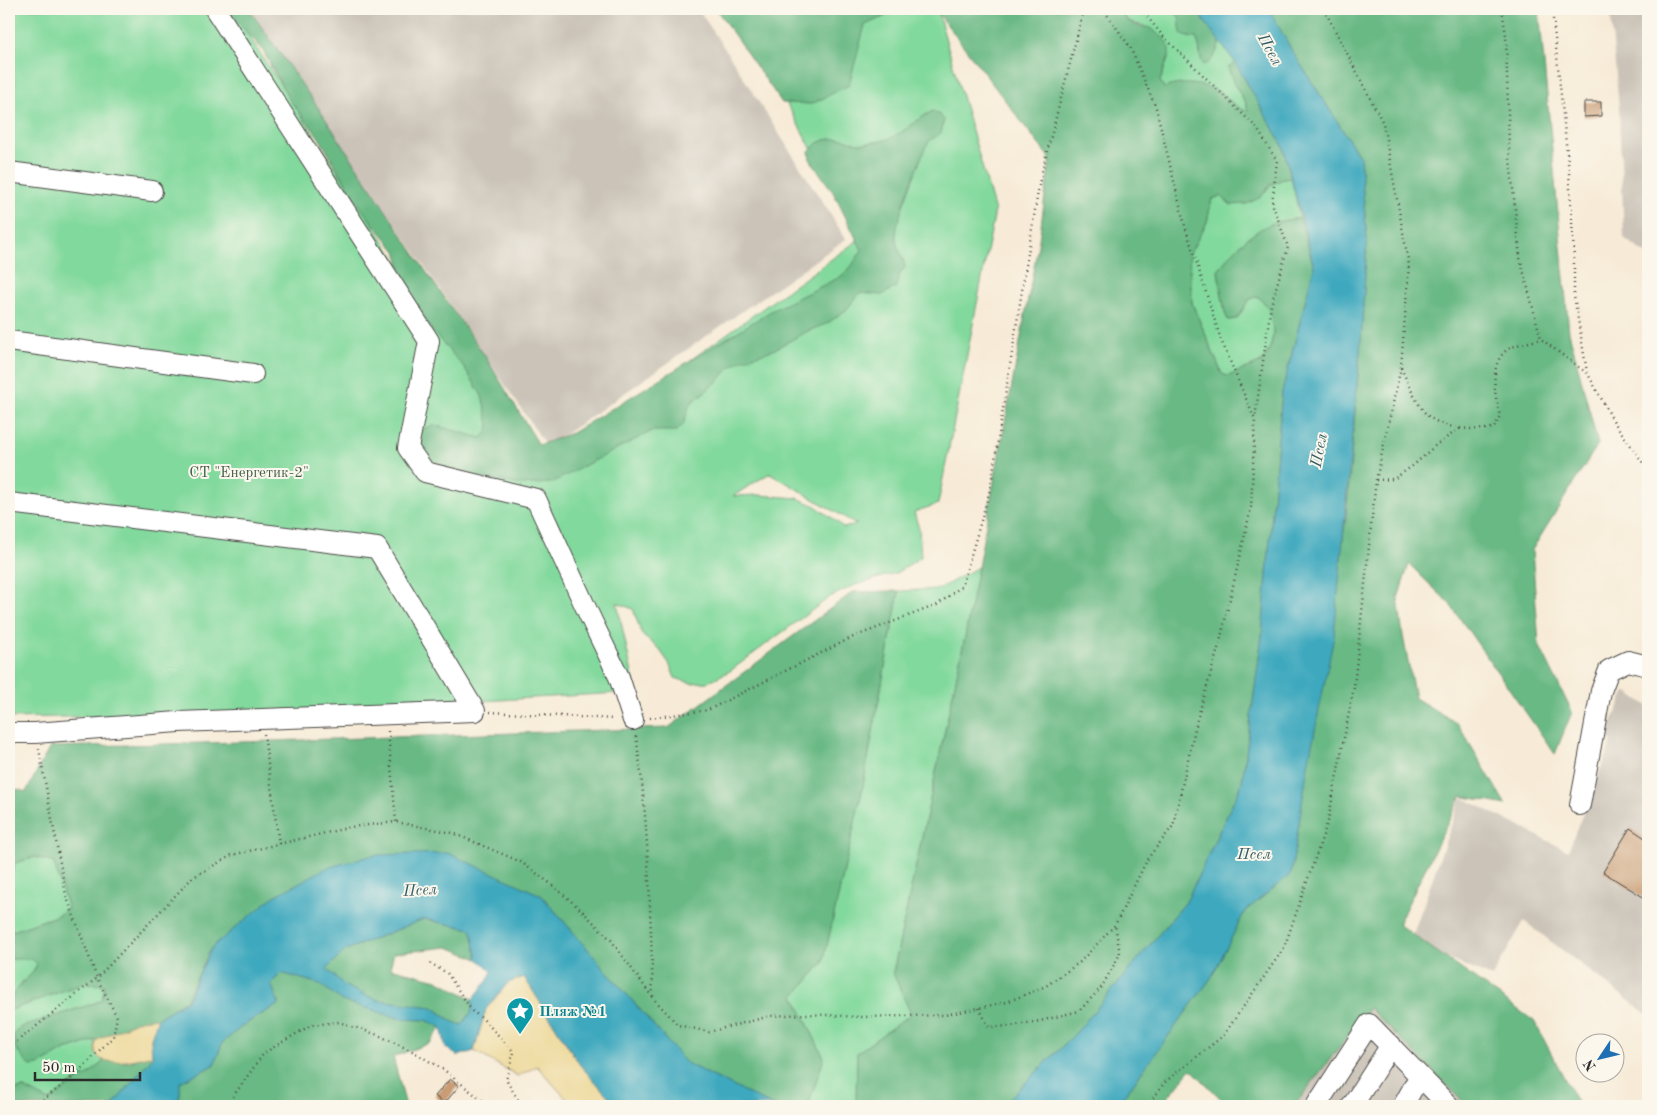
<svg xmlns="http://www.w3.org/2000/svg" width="1657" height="1115" font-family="'Old Standard TT',serif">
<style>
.industrial{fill:#cbc3b8}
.green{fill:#82d99d;stroke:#568264;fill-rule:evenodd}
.forest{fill:#69b984;stroke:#4a7258}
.sand{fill:#eeda9e;stroke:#8c8264}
.water{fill:#3ea8be;stroke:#346a74;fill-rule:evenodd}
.building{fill:#c99c74}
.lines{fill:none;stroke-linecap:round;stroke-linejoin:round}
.minor-casing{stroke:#4a4845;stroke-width:22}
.path{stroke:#4a4845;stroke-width:2.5;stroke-dasharray:1 4;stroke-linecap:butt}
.minor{stroke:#fff;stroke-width:20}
.labels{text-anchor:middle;stroke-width:4;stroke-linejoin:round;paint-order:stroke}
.park-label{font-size:15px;fill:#455f4d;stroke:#fbf7ec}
.culture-label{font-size:15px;font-weight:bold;fill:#0d838f;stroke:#fbf7ec;text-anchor:start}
.water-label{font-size:16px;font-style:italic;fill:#335d66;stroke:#fbf7ec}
</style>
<rect width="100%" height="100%" fill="#fbf7ec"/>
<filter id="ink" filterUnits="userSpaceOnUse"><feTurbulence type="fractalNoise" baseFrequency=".02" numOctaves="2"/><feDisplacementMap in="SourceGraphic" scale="10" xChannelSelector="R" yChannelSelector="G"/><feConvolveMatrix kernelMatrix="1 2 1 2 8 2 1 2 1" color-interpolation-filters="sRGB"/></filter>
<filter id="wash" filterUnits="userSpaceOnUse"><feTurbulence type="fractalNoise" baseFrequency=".0096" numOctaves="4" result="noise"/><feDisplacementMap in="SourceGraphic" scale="20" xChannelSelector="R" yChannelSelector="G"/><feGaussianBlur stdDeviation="1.12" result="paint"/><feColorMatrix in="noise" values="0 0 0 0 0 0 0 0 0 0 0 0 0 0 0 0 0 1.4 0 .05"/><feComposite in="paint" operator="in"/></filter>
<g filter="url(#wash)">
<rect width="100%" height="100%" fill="#f7ebd7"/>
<!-- industrial -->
<g class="industrial">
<polygon points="250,9 698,9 729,55 846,239 547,447"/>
<polygon points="1610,9 1648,9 1648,255 1624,238 1619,108"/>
<polygon points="1626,691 1648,706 1648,1015 1524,921 1492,977 1410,943 1461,797 1568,851 1612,741 1605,737"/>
<polygon points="1369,1008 1466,1104 1471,1106 1294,1106"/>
</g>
<!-- green -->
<g class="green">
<path d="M9,9H231L535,471L861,238L763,61L868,9H937L995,211L938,504L914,512L919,529L921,557L896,573L855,585L830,597L730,671L707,682L691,683L675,678L669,663L659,649L642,635L633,609L617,603L636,692L277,713L9,718ZM770,473L856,524H857L844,528L835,520L814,505L797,498L759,495L733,496Z"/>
<path d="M1120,9C1132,9 1170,5 1178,14C1182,19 1181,24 1180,29L1188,37L1196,38L1199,45L1200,57L1215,54L1220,42L1235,62L1229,68L1234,84L1246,103L1249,111L1241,110L1219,92L1164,88L1160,81L1169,56L1143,25C1131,24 1125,20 1120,9Z"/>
<path d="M1291,178L1300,218L1276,222L1218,271L1225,313L1228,320L1237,319L1249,300L1256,296C1271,303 1276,328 1271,344C1270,350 1265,356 1262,362L1228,377L1222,374L1192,303L1189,255L1207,222L1212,199L1221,196L1261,197C1269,186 1276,179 1291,178Z"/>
<polygon points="978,567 965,637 893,972 911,1014 857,1053 856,1106 808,1106 824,1058 794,996 823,963 862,791 899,591 939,589"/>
<path d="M35,857L54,863L68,910L56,916L13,931C3,911 9,883 15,863Z"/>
<path d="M25,958L32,959L37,964L35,971L21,983L11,1010L84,983L105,985L102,999L95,1003L19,1028L39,1065L65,1050L97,1040C94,1049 96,1056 104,1061L87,1076L79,1078L49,1101L24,1088L9,1091V959Z"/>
</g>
<!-- forest -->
<g class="forest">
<path d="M226,9H249L319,109L427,273L485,356L539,445L572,433L771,311L840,277L851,267L862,250L833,192L810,159L809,151C819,140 829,137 844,139C849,140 854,143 859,143C865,144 873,142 879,141C899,139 915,119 933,111L940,115L944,120L941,133L929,141L925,148C918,168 895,219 896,238C896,248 904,257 905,268L900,273L896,287L882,295L860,293L846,310L828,323L806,332L773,350L744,359L731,366L718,381L690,404L683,425L676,431H652L551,483L521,485L451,471L431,460L417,444L419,430L434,425L482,438L487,432L489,425L482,396L464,367L433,332L410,297L396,251L363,211L318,136L289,99L262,49Z"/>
<polygon points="716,9 902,9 865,25 849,85 812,104 782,103"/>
<path d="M935,9H1120L1126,20L1135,25L1150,28L1165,39L1169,47V56L1160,81L1164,88C1180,81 1207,83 1222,94C1231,101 1237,109 1248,111L1246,103L1234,84L1228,68L1235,62L1283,146L1291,178L1283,179L1270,185L1261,197L1247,204L1231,205L1221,196L1212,199L1207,222L1189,255L1192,303L1222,374L1228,376L1262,362C1265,357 1269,351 1271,345C1276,330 1271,303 1256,296L1249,300L1236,319L1228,320L1225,313L1218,271C1229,253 1256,227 1277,222C1285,220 1293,219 1300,218L1314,267L1282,392L1262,636L1242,783L1186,902L1075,1034L1002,1106H856L857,1053L911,1014L893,973L965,637L1039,240L1050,159Z"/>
<path d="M1169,9H1195L1220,42C1217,51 1213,63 1203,65C1199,56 1201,46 1196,38L1188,37L1181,33C1178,19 1184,17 1169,9Z"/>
<polygon points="1269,9 1539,9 1569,332 1598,444 1532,550 1539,645 1572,712 1555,754 1449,603 1409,564 1398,598 1403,636 1415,698 1458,724 1506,805 1461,796 1398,924 1534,1021 1579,1106 1471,1106 1467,1105 1369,1008 1294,1106 1228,1106 1191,1069 1161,1106 1110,1106 1124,1096 1211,978 1245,911 1291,874 1346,518 1361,341 1367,240 1360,157 1292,51"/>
<path d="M899,591L862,791L823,963L794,996L824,1058L808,1106H773L686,1063L541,895L212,947L186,1000L158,1018L140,1020L97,1040L65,1050L39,1065L31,1066C24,1061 10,1044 14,1034C15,1032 18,1030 19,1028L95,1003L102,999L105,985L84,983L11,1010C6,988 31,982 37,964L32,959H9V922L13,931L56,916L68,909L54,863L35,857L15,863L9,884V787L26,792L50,747L240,742L668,728L853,592Z"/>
<polygon points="424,919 471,929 478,959 448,947 394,953 390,968 437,980 473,999 472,1011 462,1025 453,1022 432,1007 377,1000 345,986 327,969 346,950"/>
<polygon points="281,973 320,984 342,1001 402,1019 426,1020 441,1027 430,1043 393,1057 406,1106 176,1106 180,1094 179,1082 214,1065 222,1043 245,1024 279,1004 271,984"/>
<polygon points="149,1056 152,1058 112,1106 9,1106 9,1091 24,1088 49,1101 79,1078 87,1076 104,1061 127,1062"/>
</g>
<!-- sand -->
<g class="sand">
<polygon points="524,977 580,1065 617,1106 573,1106 537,1066 518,1076 474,1051 486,1009 508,983"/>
<path d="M158,1018L151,1038L152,1058L149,1056C133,1060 85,1072 97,1040L140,1020Z"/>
</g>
<!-- water -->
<g class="water">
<polygon points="1195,9 1269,9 1292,51 1360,157 1367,240 1361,341 1334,636 1308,765 1291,874 1245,911 1211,978 1124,1096 1110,1106 1002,1106 1075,1034 1186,902 1242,783 1262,636 1282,392 1314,267 1283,146 1235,62"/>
<path d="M448,853L541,895L686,1063L773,1106H617L580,1065L524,977L508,983L486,1009L474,1051L458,1056L446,1048L441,1027L426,1020L402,1019L342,1001L320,984L281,973L271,984L279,1004L245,1024L222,1043L214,1065L180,1082V1094L176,1106H112L152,1058L151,1038L158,1018L187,1000L212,947L273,897L326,868L374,855ZM424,919L471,929L478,959L492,971L488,980L473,999L472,1011L462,1025L453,1022L432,1007L377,1000L345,986L327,969L346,950Z"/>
</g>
<g id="blocks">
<!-- building -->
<g class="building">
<polygon points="1584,102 1601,102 1601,116 1584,117"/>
<polygon points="1630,828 1648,840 1648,900 1603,872"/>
<polygon points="450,1079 459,1086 444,1104 435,1096"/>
</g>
</g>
</g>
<g filter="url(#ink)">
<use href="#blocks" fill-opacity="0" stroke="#4a4845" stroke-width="1"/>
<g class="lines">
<!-- minor casing -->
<g class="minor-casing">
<g id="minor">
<polyline points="215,9 429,341 408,448 425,472 536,499 591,619 619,677 633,720"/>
<polyline points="9,172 152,191"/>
<polyline points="9,341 253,374"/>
<polyline points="9,503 377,548 475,711 178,722 35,733 9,733"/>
<polyline points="1580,805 1601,691 1609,670 1628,661 1648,666"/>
<polyline points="1316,1106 1369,1024 1449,1106"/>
<polyline points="1352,1106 1391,1045"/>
<polyline points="1403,1106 1419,1077"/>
</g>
</g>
<!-- path -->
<g class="path">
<polyline points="1141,9 1162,35 1256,127 1277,161 1272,203 1288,247 1271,305 1255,418"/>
<polyline points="1502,9 1506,35 1509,149 1520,258 1541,339 1588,374 1614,422 1648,470"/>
<polyline points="1552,9 1569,172 1574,255 1574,296 1587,372"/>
<path d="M1401,368C1408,383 1415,401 1426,414C1440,429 1475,431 1494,428L1500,416C1495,396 1488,364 1507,350C1515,344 1531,342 1541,339"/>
<polyline points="1376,480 1394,479 1415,464 1437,444 1461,428"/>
<polyline points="490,712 614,719"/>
<polyline points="650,718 708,710 851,638 937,605 962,586 990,490 1040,179 1084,9"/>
<polyline points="388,731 396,822"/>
<polyline points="264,734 279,844"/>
<path d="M636,736C649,822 650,909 653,997"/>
<polyline points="430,963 447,973 472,1011 483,1019 514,1052 506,1080 522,1106"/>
<polyline points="979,1008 989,1027 1011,1026 1040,1021 1079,1011 1101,988 1120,954 1115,925"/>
<polyline points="9,1048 97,978 192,878 232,855 351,827 396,822 453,833 521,862 551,884 580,909 611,940 653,998 678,1025 709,1032 770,1016 807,1014 862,1017 945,1015 1007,1002 1046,986 1080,962 1115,925 1148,858 1173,826 1197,720 1220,642 1251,508 1255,420 1221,340 1185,226 1156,108 1130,47 1103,9"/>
<polyline points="35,1106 73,1077 113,1037 117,1017 97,978 66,895 39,749"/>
<polyline points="229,1106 234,1095 264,1053 311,1025 339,1022 378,1035 412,1051 444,1070 489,1106"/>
<polyline points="1147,1106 1165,1082 1223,1036 1284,948 1328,821 1354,687 1376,480 1401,367 1409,265 1383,123 1324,9"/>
</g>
<!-- minor -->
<use href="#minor" class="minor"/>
</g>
</g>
<!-- icons -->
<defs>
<g id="sight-pin" transform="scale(1.4375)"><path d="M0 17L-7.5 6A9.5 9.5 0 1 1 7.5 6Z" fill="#0f9aa8" stroke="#fbf7ec"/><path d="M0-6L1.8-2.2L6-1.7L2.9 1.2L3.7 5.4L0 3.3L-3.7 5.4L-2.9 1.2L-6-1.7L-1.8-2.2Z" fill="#fff"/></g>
</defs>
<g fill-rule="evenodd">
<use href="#sight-pin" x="520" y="1011"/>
</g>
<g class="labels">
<!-- park labels -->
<g class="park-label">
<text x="249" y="477">СТ "Енергетик-2"</text>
</g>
<!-- culture labels -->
<g class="culture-label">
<text x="539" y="1016">Пляж №1</text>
</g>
<!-- water labels -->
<g class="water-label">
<text transform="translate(1271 49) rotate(61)" y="6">Псел</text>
<text transform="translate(1318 450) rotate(-79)" y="6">Псел</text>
<text x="1254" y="859">Псел</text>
<text transform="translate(420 889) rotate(-3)" y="6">Псел</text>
</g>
</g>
<!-- margin -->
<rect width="1657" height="1115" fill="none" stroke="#fbf7ec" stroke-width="30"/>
<!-- north arrow -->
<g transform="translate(1600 1058) rotate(235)"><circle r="24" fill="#fbf7ec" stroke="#a8a59f"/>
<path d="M0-4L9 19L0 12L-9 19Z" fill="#1f6fb2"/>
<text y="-8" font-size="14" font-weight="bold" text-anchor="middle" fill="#2b2b2b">N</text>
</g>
<!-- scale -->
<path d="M35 1072v8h105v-8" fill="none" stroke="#2b2b2b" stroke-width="2.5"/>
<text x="42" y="1072" font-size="15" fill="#2b2b2b" stroke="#fbf7ec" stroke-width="4" paint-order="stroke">50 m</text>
</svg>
